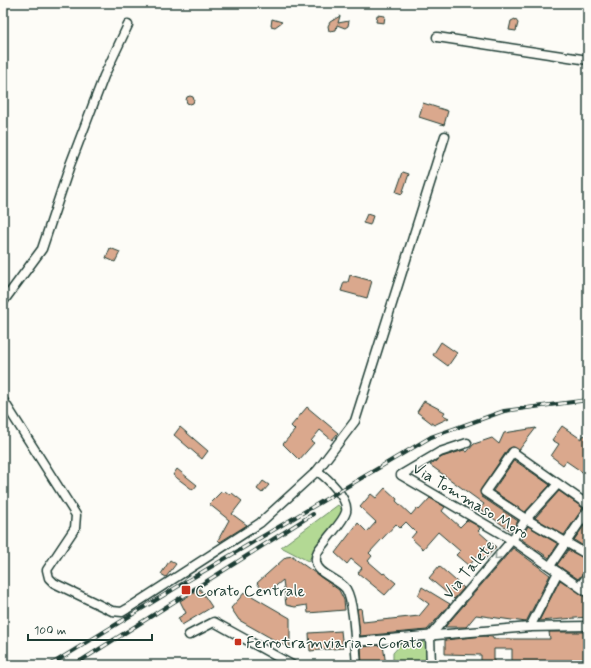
<svg xmlns="http://www.w3.org/2000/svg" width="591" height="668" font-family="Mynerve,sans-serif">
<style>
.green{fill:#b3d994;stroke:#698b64}
.building{fill:#daa88d;stroke:#1f3d34}
.lines{fill:none;stroke-linecap:round;stroke-linejoin:round}
.street-casing{stroke:#1f3d34;stroke-width:11}
.street{stroke:#fdfcf7;stroke-width:8}
.rail-casing{stroke:#1f3d34;stroke-width:4}
.rail{stroke:#fdfcf7;stroke-width:2.5;stroke-dasharray:8;stroke-linecap:butt}
.oneway{stroke:#8e9c96}
.poi-dot{fill:#c8321e;stroke:#fdfcf7;stroke-width:1.5}
.labels{text-anchor:middle;stroke-width:3;stroke-linejoin:round;paint-order:stroke}
.street-label{font-size:16px;fill:#1f3d34;stroke:#fdfcf7}
.poi-label{font-size:16px;fill:#1f3d34;stroke:#fdfcf7;text-anchor:start}
</style>
<rect width="100%" height="100%" fill="#fdfcf7"/>
<filter id="ink" filterUnits="userSpaceOnUse"><feTurbulence type="fractalNoise" baseFrequency=".025" numOctaves="2"/><feDisplacementMap in="SourceGraphic" scale="8" xChannelSelector="R" yChannelSelector="G"/><feConvolveMatrix kernelMatrix="1 2 1 2 8 2 1 2 1" color-interpolation-filters="sRGB"/></filter>
<g filter="url(#ink)">
<!-- green -->
<g class="green">
<polygon points="338,505 343,511 308,561 281,547"/>
<polygon points="429,642 429,665 393,665 393,653 402,643"/>
</g>
<!-- building -->
<g class="building">
<polygon points="377,15 385,16 384,23 376,22"/>
<polygon points="340,16 338,23 349,21 348,26 345,28 337,25 336,30 329,31 328,26 330,22"/>
<polygon points="272,19 282,22 275,27 271,26"/>
<polygon points="515,19 518,23 516,31 509,30 511,21"/>
<circle cx="190" cy="100" r="4"/>
<polygon points="423,103 448,111 444,125 419,117"/>
<polygon points="403,172 409,174 402,194 396,192"/>
<polygon points="367,214 373,216 370,225 363,223"/>
<polygon points="110,248 120,252 115,262 106,258"/>
<polygon points="350,275 372,281 367,298 341,291 344,282 348,282"/>
<polygon points="441,342 457,353 448,366 433,355"/>
<polygon points="424,401 445,412 443,415 449,418 434,425 417,412"/>
<polygon points="307,407 338,433 332,440 320,430 311,441 314,443 299,460 283,444 295,430 291,426"/>
<polygon points="562,426 581,439 584,435 588,438 588,476 566,461 563,465 551,456 559,444 552,440"/>
<polygon points="180,427 208,451 202,459 174,435"/>
<polygon points="536,428 519,450 513,447 508,449 480,491 482,497 518,521 511,531 480,509 484,504 430,465 442,457 464,450 467,452 474,444 492,438 499,444 504,433"/>
<polygon points="514,460 550,485 525,512 493,491"/>
<polygon points="177,469 197,485 193,490 173,475"/>
<polygon points="263,481 269,485 262,493 257,489"/>
<polygon points="385,488 397,499 396,501 411,515 417,508 419,510 430,498 445,507 442,511 460,527 467,520 478,526 480,529 478,531 496,547 484,560 479,554 469,566 456,555 460,551 438,532 423,549 411,538 416,532 406,522 400,528 396,524 369,553 372,556 368,561 383,574 384,573 396,583 385,595 358,573 362,568 351,559 347,564 335,553 358,523 367,532 376,522 360,507 371,494 376,498"/>
<polygon points="225,491 230,495 232,493 242,501 232,514 247,525 220,542 218,540 229,520 209,504 221,492 223,493"/>
<polygon points="559,491 583,508 564,535 535,518"/>
<polygon points="588,520 588,549 574,540"/>
<polygon points="528,526 558,544 549,558 521,539"/>
<polygon points="513,548 550,575 526,622 476,615 466,627 445,627"/>
<polygon points="568,550 588,560 588,571 584,572 578,579 557,565"/>
<polygon points="294,556 294,558 339,590 344,600 345,610 308,613 307,605 295,607 286,605 283,580 271,590 261,588 257,583 286,557"/>
<polygon points="170,560 176,564 166,577 161,574"/>
<polygon points="439,566 464,588 454,599 429,578"/>
<polygon points="560,580 588,598 588,617 539,621"/>
<polygon points="422,587 450,604 427,630 360,636 357,609 361,608 363,622 419,616 429,604 418,596"/>
<polygon points="200,589 212,607 182,625 178,618 186,613 180,601"/>
<polygon points="245,592 290,618 290,649 239,620 231,608"/>
<polygon points="341,631 343,648 310,651 309,633"/>
<polygon points="549,632 588,632 588,665 512,665 512,649 494,649 494,665 481,665 481,655 445,654 445,640 484,636 493,637 493,639 550,639"/>
<polygon points="383,645 386,665 362,665 361,647"/>
</g>
<g class="lines">
<!-- street casing -->
<g class="street-casing">
<g id="street">
<polyline points="437,37 588,60"/>
<polyline points="3,302 42,249 70,165 104,76 128,25"/>
<path d="M3,400L76,515L75,528L47,570L49,578L54,583L112,611L122,612L127,609L260,523L317,471C326,477 349,498 346,512C343,522 331,533 325,542C320,548 315,553 316,561C316,574 339,579 346,589C355,604 355,647 357,665"/>
<polyline points="467,443 440,452 401,475 512,540 588,593"/>
<polyline points="317,471 355,421 445,136"/>
<polyline points="588,505 513,452 485,492 526,519 588,555"/>
<polyline points="550,566 588,510"/>
<polyline points="580,586 588,576"/>
<polyline points="530,627 558,572"/>
<polyline points="189,635 214,622 292,665"/>
<polyline points="355,642 530,627 588,626"/>
<polyline points="431,665 430,636 512,540 526,519 558,484"/>
</g>
</g>
<!-- street -->
<use href="#street" class="street"/>
<!-- rail casing -->
<g class="rail-casing">
<g id="rail">
<polyline points="50,665 182,584 431,437 504,411 588,400"/>
<polyline points="74,665 313,514"/>
</g>
</g>
<!-- rail -->
<use href="#rail" class="rail"/>
</g>
<!-- one-way arrows -->
<defs><path id="oneway-chevron" d="M-2-3.5L2.5 0L-2 3.5" fill="none" stroke-width="1.6" stroke-linecap="round" stroke-linejoin="round"/></defs>
<use class="oneway" href="#oneway-chevron" transform="translate(497 557) rotate(130)"/>
</g>
<!-- markers -->
<g class="poi-dot">
<rect x="181" y="585" width="10" height="10" rx="2"/>
<rect x="234" y="638" width="8" height="8" rx="2"/>
</g>
<g class="labels">
<!-- street labels -->
<g class="street-label">
<text transform="translate(471 500) rotate(31)" y="6">Via Tommaso Moro</text>
<text transform="translate(468 569) rotate(-50)" y="6">Via Talete</text>
</g>
<!-- poi labels -->
<g class="poi-label">
<text x="195" y="596">Corato Centrale</text>
<text x="246" y="648">Ferrotramviaria - Corato</text>
</g>
</g>
<!-- margin -->
<rect width="591" height="668" fill="none" stroke="#fdfcf7" stroke-width="16"/>
<rect x="8" y="8" width="575" height="652" fill="none" stroke="#1f3d34" stroke-width="1.5" filter="url(#ink)"/>
<!-- scale -->
<path d="M28 634v6h124v-6" fill="none" stroke="#1f3d34" stroke-width="2"/>
<text x="34" y="634" font-size="12" fill="#1f3d34" stroke="#fdfcf7" stroke-width="3" paint-order="stroke">100 m</text>
</svg>
